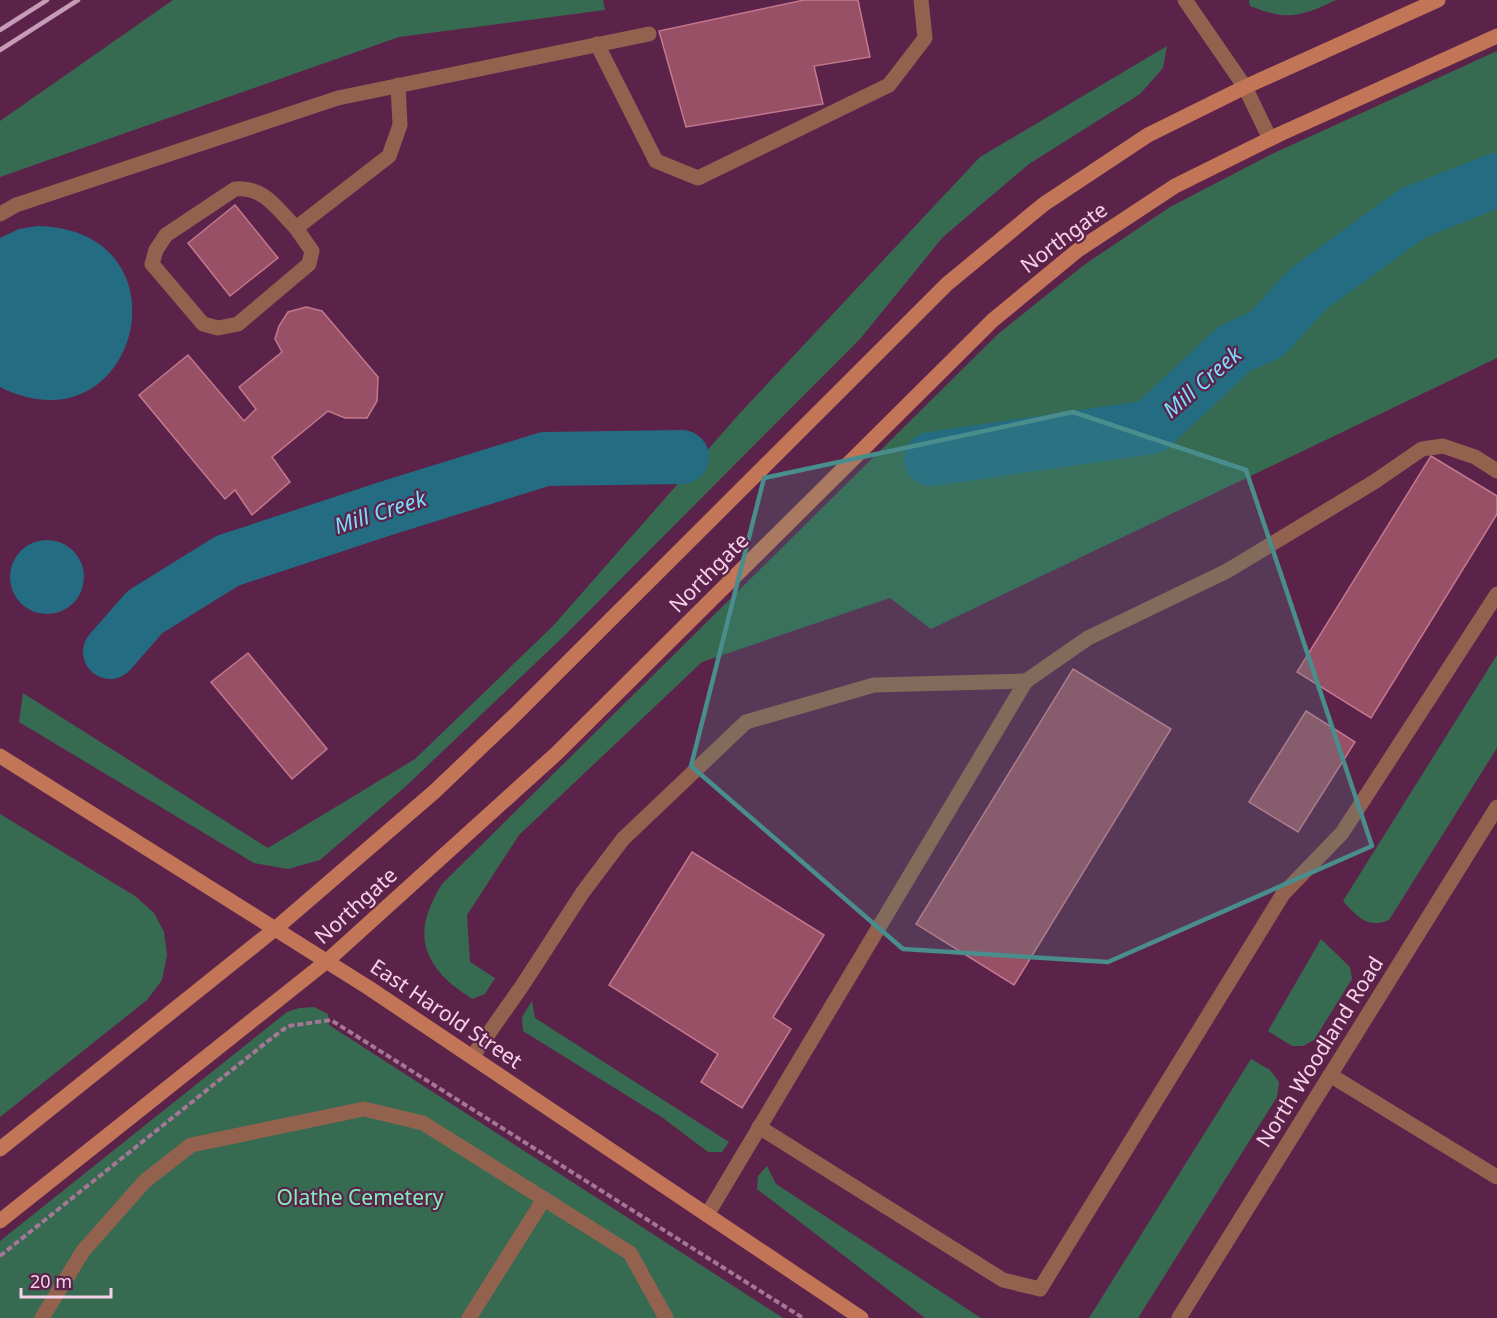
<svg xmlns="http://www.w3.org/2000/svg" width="1497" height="1318" font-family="'Noto Sans',sans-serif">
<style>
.green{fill:#366b52}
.water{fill:#246c81}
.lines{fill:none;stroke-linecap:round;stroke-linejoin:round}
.river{stroke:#246c81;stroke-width:54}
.building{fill:#975066;stroke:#c3788d;stroke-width:1.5}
.path{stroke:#a57695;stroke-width:4;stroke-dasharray:6 3;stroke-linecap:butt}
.service{stroke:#93624f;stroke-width:15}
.minor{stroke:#93624f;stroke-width:15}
.secondary{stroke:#c27557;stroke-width:15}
.rail{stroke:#c59bb6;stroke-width:4.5}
.marked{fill:#498d8c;fill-opacity:0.2;stroke:#498d8c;stroke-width:4.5;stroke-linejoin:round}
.labels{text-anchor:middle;stroke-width:4.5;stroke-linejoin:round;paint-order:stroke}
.street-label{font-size:21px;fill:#f6d2e8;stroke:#5c234a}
.park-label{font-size:21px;fill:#80eeba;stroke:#5c234a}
.water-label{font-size:22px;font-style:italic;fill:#7bdbfb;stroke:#5c234a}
</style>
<rect width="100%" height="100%" fill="#5c234a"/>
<!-- green -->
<g class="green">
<polygon points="173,0 603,0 605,10 399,37 0,177 0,121"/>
<path d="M1249,0H1336C1300,17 1288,21 1250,6Z"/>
<polygon points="1167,46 1163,68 1140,94 1029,164 943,237 860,339 563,637 405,787 320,860 288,869 254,863 19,722 23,693 268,848 415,759 553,626 740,413 980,157"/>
<path d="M1497,51V358L931,629L890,598L702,662L519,835L467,915L470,962L495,978L485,994L472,999C462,992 450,984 442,975C415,944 422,917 442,884L998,334L1084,265L1170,207L1272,154Z"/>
<path d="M1497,655V748L1389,920C1366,929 1358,917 1343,901Z"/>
<polygon points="0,814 135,896 154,913 164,932 167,955 162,980 147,1000 0,1117"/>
<polygon points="1321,939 1350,967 1352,979 1314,1040 1303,1046 1292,1046 1268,1031"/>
<polygon points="532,1001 535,1018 729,1142 722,1152 708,1152 663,1118 523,1031 522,1017"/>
<polygon points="314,1007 328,1014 329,1025 783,1318 0,1318 0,1241 287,1012 299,1008"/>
<polygon points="1251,1059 1270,1070 1279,1082 1277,1097 1138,1318 1089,1318"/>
<polygon points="767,1166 776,1184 981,1318 925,1318 757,1189 758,1176"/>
</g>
<!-- water -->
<g class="water">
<path d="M37,226C195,229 138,456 0,387V238L19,229Z"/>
<circle cx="47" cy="577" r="37"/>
</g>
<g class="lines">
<!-- river -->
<g class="river">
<polyline points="931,459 1151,427 1234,349 1267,334 1308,289 1413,213 1497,180"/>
<polyline points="110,652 145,612 227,561 384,509 545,459 682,457"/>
</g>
</g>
<!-- building -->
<g class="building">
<polygon points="804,0 858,0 870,57 814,66 823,104 686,127 659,31"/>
<polygon points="235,205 278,258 230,296 188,243"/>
<polygon points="306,307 322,311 378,377 377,401 367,418 345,418 328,411 272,457 290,482 252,515 235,490 225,499 139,395 188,355 244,421 256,409 239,387 282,352 275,339 279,326 288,312"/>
<polygon points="1431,456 1497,496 1497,514 1371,718 1297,672"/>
<polygon points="248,653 327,749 292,779 211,682"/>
<polygon points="1073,669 1171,729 1014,985 916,924"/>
<polygon points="1306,711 1355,742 1298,832 1249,802"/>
<polygon points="692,852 824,935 773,1017 791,1029 742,1108 701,1082 718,1054 609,985"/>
</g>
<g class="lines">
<!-- path -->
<polyline class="path" points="0,1256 268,1041 288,1026 331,1020 803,1318"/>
<!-- service -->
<g class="service">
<polyline points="1185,0 1245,87 1270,139"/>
<polyline points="597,44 656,161 698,178 889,85 925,38 921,0"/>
<polyline points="0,214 16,205 338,98 649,34"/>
<path d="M296,228L312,251L309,264L238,324L218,328L203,324L152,264L156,250L166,235L235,189C264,186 277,209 296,228L389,156L400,125L398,85"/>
<polyline points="1026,681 1088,638 1227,571 1374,482 1422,449 1443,446 1475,457 1497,471"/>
<polyline points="472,1057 522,986 583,892 623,839 746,722 874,685 1026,681 707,1215"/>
<polyline points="759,1127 1003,1280 1040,1289 1283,894 1342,833 1497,594"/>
<polyline points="42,1318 83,1251 145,1181 191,1145 364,1109 423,1123 630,1253 666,1318"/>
<polyline points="469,1318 544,1199"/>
</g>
<!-- minor -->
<g class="minor">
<polyline points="1330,1075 1497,1177"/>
<polyline points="1179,1318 1497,807"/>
</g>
<!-- secondary -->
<g class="secondary">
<polyline points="0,756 369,988 861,1318"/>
<polyline points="0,1149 275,929 434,792 516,714 947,284 1044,204 1148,135 1245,87 1438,0"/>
<polyline points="0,1221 327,961 557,753 993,320 1078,250 1175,186 1280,134 1497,36"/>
</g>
<!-- rail -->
<g class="rail">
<polyline points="0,30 47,0"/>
<polyline points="0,50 78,0"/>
</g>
</g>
<!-- marked area -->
<path class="marked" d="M1073,412L1246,470L1372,846L1108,962L903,949L691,766L764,478Z"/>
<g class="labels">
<!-- street labels -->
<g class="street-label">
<text transform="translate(1064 238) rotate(-37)" y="7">Northgate</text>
<text transform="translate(709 573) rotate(-45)" y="7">Northgate</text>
<text transform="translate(356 906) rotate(-42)" y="7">Northgate</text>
<text transform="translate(446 1014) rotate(34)" y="7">East Harold Street</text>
<text transform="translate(1320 1052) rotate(-58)" y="7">North Woodland Road</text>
</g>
<!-- park labels -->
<g class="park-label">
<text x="360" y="1205">Olathe Cemetery</text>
</g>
<!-- water labels -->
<g class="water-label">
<text transform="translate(1202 382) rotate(-41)" y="8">Mill Creek</text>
<text transform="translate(380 512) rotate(-18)" y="8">Mill Creek</text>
</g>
</g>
<!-- scale -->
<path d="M21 1288v9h90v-9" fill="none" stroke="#f6d2e8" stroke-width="3"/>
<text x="30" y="1288" font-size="18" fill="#f6d2e8" stroke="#5c234a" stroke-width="4.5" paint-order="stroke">20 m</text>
</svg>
